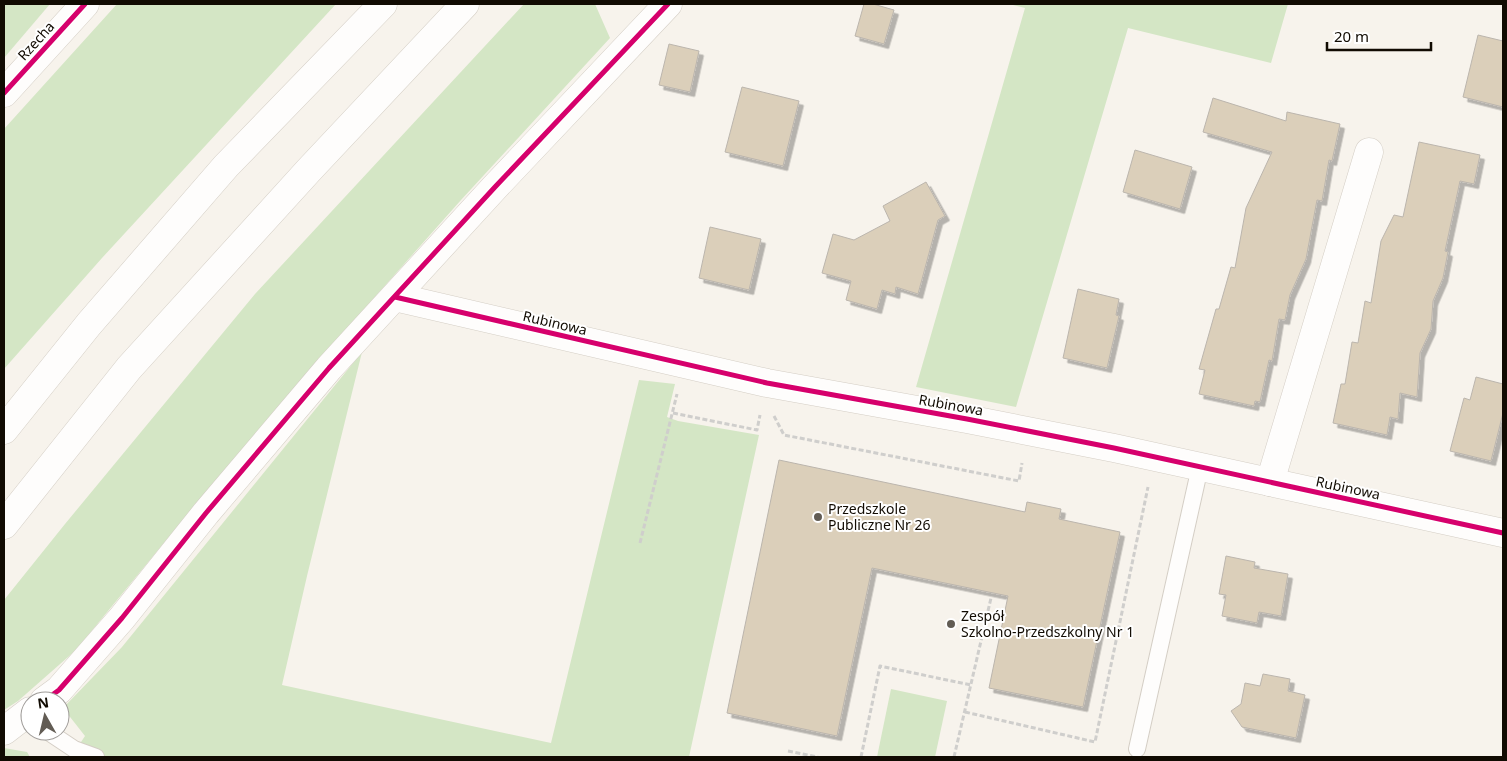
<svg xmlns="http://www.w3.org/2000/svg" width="1507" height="761" font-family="'Noto Sans',sans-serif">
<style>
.green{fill:#d4e6c5}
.building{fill:#dbcfba;stroke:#bbb5ad;filter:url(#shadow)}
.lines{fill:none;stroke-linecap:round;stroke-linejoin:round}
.service-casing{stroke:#d4cec5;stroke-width:18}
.minor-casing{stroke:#d4cec5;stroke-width:29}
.primary-casing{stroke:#d4cec5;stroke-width:29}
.path{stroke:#cfcecc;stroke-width:3;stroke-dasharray:5 2.5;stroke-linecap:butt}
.service{stroke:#fefdfc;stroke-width:16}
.minor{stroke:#fefdfc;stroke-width:28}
.primary{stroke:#fefdfc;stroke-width:28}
.cycleway-casing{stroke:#fff;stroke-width:8}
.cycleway{stroke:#d6006c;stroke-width:5}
.poi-dot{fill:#625c54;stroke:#fff;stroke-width:2}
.labels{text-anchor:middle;stroke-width:4;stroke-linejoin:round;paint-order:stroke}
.street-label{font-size:14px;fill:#110b02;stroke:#fff}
.poi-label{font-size:14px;fill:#110b02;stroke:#fff;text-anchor:start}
</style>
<defs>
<filter id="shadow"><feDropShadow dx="4.5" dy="4.5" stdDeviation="0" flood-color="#0004"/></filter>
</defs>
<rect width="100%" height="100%" fill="#f7f3ec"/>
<!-- green -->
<g class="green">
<polygon points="4,4 50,4 4,58"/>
<polygon points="117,4 336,4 102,258 4,369 4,129"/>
<polygon points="524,4 595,4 610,38 461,200 310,370 172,533 76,650 18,701 4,710 4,600 65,524 255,294"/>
<polygon points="1009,4 1288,4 1271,63 1128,28 1016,407 916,387 1025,8"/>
<polygon points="362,352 307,576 282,685 551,743 639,380 675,384 667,417 678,421 759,435 689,757 71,757 85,736 63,708 122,647"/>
<polygon points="891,689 947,701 935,757 877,757"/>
<polygon points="4,748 27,752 30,757 4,757"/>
</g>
<!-- building -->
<g class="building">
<polygon points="864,4 873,4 894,10 884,44 855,36"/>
<polygon points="1478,35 1503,41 1503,107 1463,97"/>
<polygon points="669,44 699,51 690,92 659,85"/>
<polygon points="742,87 799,101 783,166 725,152"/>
<polygon points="1213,98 1286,121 1287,112 1340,124 1332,161 1329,160 1322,201 1317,200 1306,259 1290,295 1285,320 1279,319 1272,361 1269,360 1260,402 1255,401 1254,406 1199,394 1205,370 1199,369 1216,309 1219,309 1231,267 1235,268 1246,208 1272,152 1203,132"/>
<polygon points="1419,142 1480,155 1474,184 1460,181 1445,251 1448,252 1443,278 1433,301 1431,329 1420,353 1417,397 1400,393 1398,419 1390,417 1387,435 1333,423 1341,384 1345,384 1352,342 1358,343 1365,301 1371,303 1381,241 1394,215 1403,217"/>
<polygon points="1135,150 1192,167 1180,209 1123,192"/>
<polygon points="926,182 945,216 938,220 918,294 896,287 895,294 882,290 877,309 846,300 851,281 822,273 833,234 854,240 890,221 883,206"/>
<polygon points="710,227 761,239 749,290 699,278"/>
<polygon points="1078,289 1119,299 1116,315 1119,316 1107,368 1063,358"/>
<polygon points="1476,377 1503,384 1503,413 1491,461 1450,451 1464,398 1470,400"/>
<polygon points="779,460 1025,512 1027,502 1061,509 1059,519 1120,532 1083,707 989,688 1008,596 872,568 837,736 727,713"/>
<polygon points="1226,556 1255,562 1254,568 1288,574 1281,616 1259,612 1257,623 1222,616 1226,595 1219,594"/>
<polygon points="1263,674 1290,679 1288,691 1305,695 1296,738 1242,727 1231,711 1241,704 1245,683 1260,686"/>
</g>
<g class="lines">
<!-- service casing -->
<g class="service-casing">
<g id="service">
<polyline points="47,731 74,749 96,757"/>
<polyline points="1137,749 1200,467"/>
</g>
</g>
<!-- minor casing -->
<g class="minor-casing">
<g id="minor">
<polyline points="4,93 85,4"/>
<polyline points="395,297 767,383 967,419 1114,448 1503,533"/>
<polyline points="1270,482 1369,152"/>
<polyline points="44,701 59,690 122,618 206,513 329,368 495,187 668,4"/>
<polyline points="4,731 30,711"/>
</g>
</g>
<!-- primary casing -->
<g class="primary-casing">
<g id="primary">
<polyline points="4,430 89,324 226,166 383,4"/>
<polyline points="4,525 129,368 309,170 465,4"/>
</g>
</g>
<!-- path -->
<g class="path">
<polyline points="673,413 757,430 760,415"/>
<polyline points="774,416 784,435 1019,481 1022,463"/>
<polyline points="640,543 677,394"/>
<polyline points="965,712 1095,742 1148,487"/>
<polyline points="788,751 818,757"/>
<polyline points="861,757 880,666 971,685"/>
<polyline points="954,757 991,598"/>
</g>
<!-- service -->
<use href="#service" class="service"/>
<!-- minor -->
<use href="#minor" class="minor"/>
<!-- primary -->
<use href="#primary" class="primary"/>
<!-- cycleway casing -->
<g class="cycleway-casing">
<g id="cycleway">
<polyline points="4,93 85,4"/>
<polyline points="395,297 767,383 967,419 1114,448 1503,533"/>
<polyline points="44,701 59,690 122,618 206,513 329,368 495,187 668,4"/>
</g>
</g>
<!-- cycleway -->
<use href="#cycleway" class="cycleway"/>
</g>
<!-- markers -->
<g class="poi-dot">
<circle cx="818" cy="517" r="5"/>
<circle cx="951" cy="624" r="5"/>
</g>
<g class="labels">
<!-- street labels -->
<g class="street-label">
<text transform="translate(36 41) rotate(-48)" y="5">Rzecha</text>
<text transform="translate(555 323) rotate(13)" y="5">Rubinowa</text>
<text transform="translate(951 405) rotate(10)" y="5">Rubinowa</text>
<text transform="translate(1348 488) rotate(12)" y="5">Rubinowa</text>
</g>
<!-- poi labels -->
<g class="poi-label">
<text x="828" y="514">Przedszkole<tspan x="828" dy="16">Publiczne Nr 26</tspan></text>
<text x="961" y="621">Zespół<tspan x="961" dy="16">Szkolno-Przedszkolny Nr 1</tspan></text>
</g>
</g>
<!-- border -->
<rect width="1507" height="761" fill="none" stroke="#110b02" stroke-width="10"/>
<!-- north arrow -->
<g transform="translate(45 716) rotate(352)"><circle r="24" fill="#ffffff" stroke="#a09d9a"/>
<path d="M0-4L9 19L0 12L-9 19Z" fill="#625c54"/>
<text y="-8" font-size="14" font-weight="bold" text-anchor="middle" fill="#110b02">N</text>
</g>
<!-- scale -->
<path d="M1327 42v8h104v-8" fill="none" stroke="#110b02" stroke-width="2.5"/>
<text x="1334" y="42" font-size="15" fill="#110b02" stroke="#ffffff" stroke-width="4" paint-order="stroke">20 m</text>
</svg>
